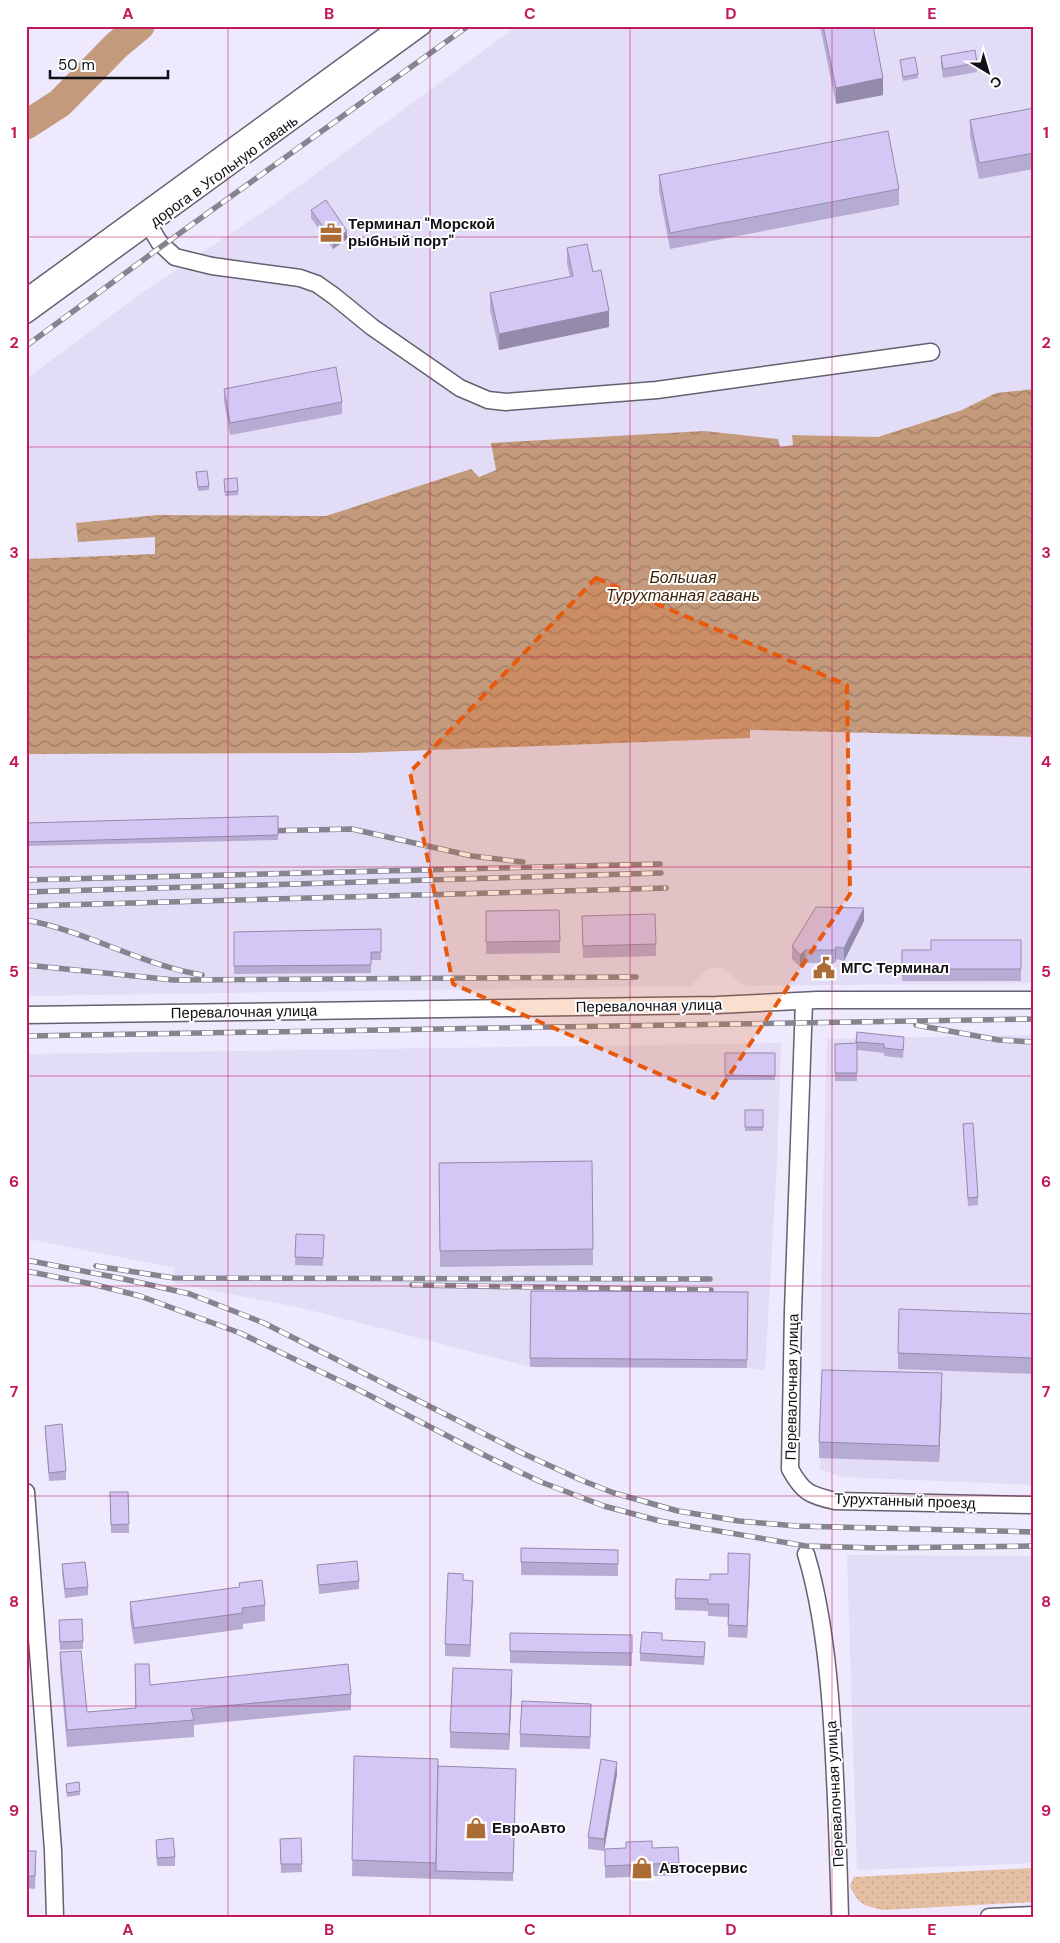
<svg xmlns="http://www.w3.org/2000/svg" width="1060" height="1943" font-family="'DM Sans',sans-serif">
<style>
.built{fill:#e3dcf6}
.grass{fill:url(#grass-dots)}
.water{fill:url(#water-waves)}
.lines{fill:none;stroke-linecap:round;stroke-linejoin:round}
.river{stroke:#c39a7b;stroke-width:29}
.minor-casing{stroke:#646070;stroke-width:19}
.minor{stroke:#fff;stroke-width:16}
.rail-casing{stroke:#878491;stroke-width:5.5}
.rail{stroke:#fff;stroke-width:4;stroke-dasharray:11;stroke-linecap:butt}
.wall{fill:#b6abd3}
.shaded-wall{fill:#948bac}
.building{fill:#d4c7f5;stroke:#948bac}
.marked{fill:#e8590c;fill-opacity:0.2;stroke:#e8590c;stroke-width:4;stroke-dasharray:10 6;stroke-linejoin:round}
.grid{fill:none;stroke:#c2185b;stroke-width:1;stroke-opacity:0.55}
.labels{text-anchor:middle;stroke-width:4;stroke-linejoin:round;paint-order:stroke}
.street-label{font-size:15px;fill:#121017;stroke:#fff}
.poi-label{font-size:15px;font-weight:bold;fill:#121017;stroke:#fff;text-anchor:start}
.water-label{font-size:16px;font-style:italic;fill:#40240a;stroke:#fff}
.neatline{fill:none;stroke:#c2185b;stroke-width:2}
.grid-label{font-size:16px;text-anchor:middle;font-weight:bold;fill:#c2185b}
</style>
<defs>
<pattern id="grass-dots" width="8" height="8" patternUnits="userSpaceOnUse" patternTransform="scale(1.25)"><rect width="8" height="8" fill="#e5bfa3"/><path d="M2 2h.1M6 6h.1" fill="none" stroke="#c3a38c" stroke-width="1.8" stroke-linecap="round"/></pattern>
<pattern id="water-waves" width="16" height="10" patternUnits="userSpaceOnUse" patternTransform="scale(1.25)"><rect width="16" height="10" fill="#c39a7b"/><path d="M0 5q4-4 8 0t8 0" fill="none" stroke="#9d7c64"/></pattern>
</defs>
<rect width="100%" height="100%" fill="#eee9fc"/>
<!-- built -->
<g class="built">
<polygon points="517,26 1034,26 1034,389 996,393 962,410 878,437 792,435 793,445 780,447 491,444 496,470 479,477 471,469 326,516 157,515 76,523 79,542 156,537 155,554 26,559 26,379 143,292 273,205"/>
<polygon points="750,730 1034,737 1034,983 749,986 740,983 724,968 707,969 691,986 26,996 26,754 354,753 749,738"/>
<polygon points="1034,1035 1034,1485 841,1477 820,1469 822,1237 827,1039"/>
<polygon points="781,1043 777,1163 765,1370 747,1368 530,1367 302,1308 174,1283 175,1268 29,1239 27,1054"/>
<polygon points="847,1555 1034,1556 1034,1863 857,1870"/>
</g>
<!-- grass -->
<path class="grass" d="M1034,1868V1902L883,1910C864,1906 858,1904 850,1886L854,1877Z"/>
<!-- water -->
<polygon class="water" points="1034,389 1034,737 750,730 750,738 354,753 26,754 26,559 155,554 155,537 78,542 76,523 157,515 326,516 471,469 479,477 496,470 491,443 704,431 778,439 780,447 793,445 792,435 878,437 962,410 996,393"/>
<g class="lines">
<!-- river -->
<polyline class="river" points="26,125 60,103 117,45 140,26"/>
<!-- minor casing -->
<g class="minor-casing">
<g id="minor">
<polyline points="142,213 159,242 175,257 212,266 300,278 317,284 334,296 372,327 460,388 488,400 506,402 657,390 931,352"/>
<polyline points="26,297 398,26"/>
<polyline points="26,315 423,26"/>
<path d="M804,1002L793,1310L790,1469C803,1493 810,1495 835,1501L1034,1505"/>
<polyline points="26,1015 717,1005 817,1000 1034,1000"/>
<polyline points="26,1492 53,1850 55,1917"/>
<path d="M806,1554C820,1600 826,1648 830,1696C836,1770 838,1843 840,1917"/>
<polyline points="989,1917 1034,1915"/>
</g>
</g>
<!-- minor -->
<use href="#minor" class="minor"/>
<!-- rail casing -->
<g class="rail-casing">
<g id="rail">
<polyline points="26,346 162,246 468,26"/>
<polyline points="264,831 352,829 472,856 523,862"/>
<polyline points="26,880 660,864"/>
<polyline points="26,892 661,873"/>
<polyline points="26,906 666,888"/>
<path d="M26,920C87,931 141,965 202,975"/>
<polyline points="26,965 174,980 636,977"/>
<polyline points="916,1025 999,1040 1034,1042"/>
<polyline points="26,1036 1034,1019"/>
<polyline points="26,1260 124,1279 190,1294 264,1323 522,1453 581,1480 614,1493 678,1511 739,1521 796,1526 1034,1532"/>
<polyline points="96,1266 174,1278 710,1279"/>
<polyline points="26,1271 92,1284 140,1296 240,1333 361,1391 488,1457 541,1482 604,1506 660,1521 806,1546 877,1548 1034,1546"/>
<polyline points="412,1285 711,1290"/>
</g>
</g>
<!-- rail -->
<use href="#rail" class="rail"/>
</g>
<!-- wall -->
<g class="wall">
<polygon points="820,26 873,26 883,95 836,104"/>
<polygon points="941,56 977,63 977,72 943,78 941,64"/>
<polygon points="900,60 918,74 918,78 903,81"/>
<polygon points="1034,108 1034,169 979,179 970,136 970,120"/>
<polygon points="659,175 899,189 899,205 670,249 659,191"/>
<polygon points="311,210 347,239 333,249 311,218"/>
<polygon points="567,248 593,272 609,327 499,350 490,310 490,293 570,277 567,264"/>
<polygon points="224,389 342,402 342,414 230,435 224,401"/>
<polygon points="196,472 209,486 209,490 198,491"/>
<polygon points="224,479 238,491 238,495 225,496"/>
<polygon points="278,816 278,840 26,846 26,823"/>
<polygon points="559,910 560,953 486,954 486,911"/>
<polygon points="864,921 844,961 836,959 835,963 805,963 800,967 792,959 792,946"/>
<polygon points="381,929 381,960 371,960 371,973 234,974 234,932"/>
<polygon points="582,929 656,944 656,956 583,958"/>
<polygon points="1021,940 1021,981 902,981 902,950 931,950"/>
<polygon points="857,1032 904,1045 903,1058 884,1056 884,1053 857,1050 857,1081 835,1081 835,1044 856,1043"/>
<rect x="725" y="1053" width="50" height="27"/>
<rect x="745" y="1110" width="18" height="21"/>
<polygon points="963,1124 978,1197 978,1205 968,1206"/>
<polygon points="592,1161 593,1265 440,1267 439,1163"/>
<polygon points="296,1234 324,1235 323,1266 295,1265"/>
<polygon points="531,1291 748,1292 747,1368 530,1367"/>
<polygon points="1034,1314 1034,1374 898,1369 898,1353"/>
<polygon points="942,1389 939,1462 819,1458 819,1442"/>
<polygon points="45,1426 66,1471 66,1480 49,1481 45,1434"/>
<polygon points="110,1492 128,1492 129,1533 111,1533"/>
<polygon points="521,1548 618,1550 618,1576 521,1575"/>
<polygon points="62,1564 88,1587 88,1595 65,1598 62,1572"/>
<polygon points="317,1565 359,1581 359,1589 319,1594"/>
<polygon points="750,1566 747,1638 728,1637 728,1617 708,1616 708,1611 675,1610 675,1598 728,1574"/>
<polygon points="463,1580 473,1593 470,1657 445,1656 445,1644"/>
<polygon points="130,1602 265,1605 265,1621 243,1624 243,1629 134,1644 130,1618"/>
<polygon points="59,1620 83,1641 83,1649 60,1650"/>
<polygon points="510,1633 632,1635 632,1666 510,1663"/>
<polygon points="662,1640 705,1651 704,1665 640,1661 640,1653"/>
<polygon points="60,1652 87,1712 135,1708 135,1664 150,1685 351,1694 351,1710 194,1725 194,1737 67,1747 60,1668"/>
<polygon points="512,1686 509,1750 450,1748 450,1732"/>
<polygon points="591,1716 590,1749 520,1747 520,1734"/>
<polygon points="354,1756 438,1766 516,1769 513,1881 436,1879 352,1876"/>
<polygon points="617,1774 604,1851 588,1849 588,1837"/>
<polygon points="66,1784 80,1791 80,1795 67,1797"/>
<polygon points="301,1838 302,1872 281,1873 280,1839"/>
<polygon points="156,1840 175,1857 175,1866 157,1866"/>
<polygon points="652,1848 679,1863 679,1875 605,1878 605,1849"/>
<polygon points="26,1851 36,1851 35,1889 26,1888"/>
</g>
<!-- shaded-wall -->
<g class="shaded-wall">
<polygon points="883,78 883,95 836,104 836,88"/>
<polygon points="347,231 347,239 333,249 333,241"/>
<polygon points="609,311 609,327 499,350 499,334"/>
<polygon points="864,908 864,921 844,961 844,948"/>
<polygon points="836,947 836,959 835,963 835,950"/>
<polygon points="805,950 805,963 800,967 800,955"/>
<polygon points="942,1373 942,1389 939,1462 939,1446"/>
<polygon points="750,1554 750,1566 747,1638 747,1626"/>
<polygon points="473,1581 473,1593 470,1657 470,1645"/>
<polygon points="512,1670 512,1686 509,1750 509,1734"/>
<polygon points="617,1762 617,1774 604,1851 604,1839"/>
</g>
<!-- building -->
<g class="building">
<polygon points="823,26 873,26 883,78 836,88"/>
<polygon points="975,50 977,63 943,69 941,56"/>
<polygon points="915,57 918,74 903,77 900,60"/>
<polygon points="1034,108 1034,153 979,163 970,120"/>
<polygon points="888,131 899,189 670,233 659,175"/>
<polygon points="326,200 347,231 333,241 311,210"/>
<polygon points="587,244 593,272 601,270 609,311 499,334 490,293 573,276 567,248"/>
<polygon points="336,367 342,402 230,423 224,389"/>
<polygon points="207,471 209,486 198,487 196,472"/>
<polygon points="237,478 238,491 225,492 224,479"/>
<polygon points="278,816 278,835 26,842 26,823"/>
<polygon points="816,907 864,908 844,948 836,947 835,950 805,950 800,955 792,946"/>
<polygon points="559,910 560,941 486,942 486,911"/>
<polygon points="655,914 656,944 583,946 582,916"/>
<polygon points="381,929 381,952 371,952 371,965 234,966 234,932"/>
<polygon points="931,940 1021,940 1021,969 902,969 902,950 931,950"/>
<polygon points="857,1032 904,1037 903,1050 884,1048 884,1044 856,1042"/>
<polygon points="857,1043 857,1073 835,1073 835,1044"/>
<polygon points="725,1053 775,1053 775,1076 725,1075"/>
<rect x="745" y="1110" width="18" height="17"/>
<polygon points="973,1123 978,1197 968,1198 963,1124"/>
<polygon points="592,1161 593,1249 440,1251 439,1163"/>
<polygon points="296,1234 324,1235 323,1258 295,1257"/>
<polygon points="531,1291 748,1292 747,1360 530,1358"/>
<polygon points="899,1309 1034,1314 1034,1358 898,1353"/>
<polygon points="822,1370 942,1373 939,1446 819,1442"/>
<polygon points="62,1424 66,1471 49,1473 45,1426"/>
<polygon points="110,1492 128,1492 129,1524 111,1525"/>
<polygon points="521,1548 618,1550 618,1564 521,1562"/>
<polygon points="728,1553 750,1554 747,1626 728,1625 729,1604 708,1604 708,1599 675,1598 676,1579 710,1580 710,1574 728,1574"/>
<polygon points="357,1561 359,1581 319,1585 317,1565"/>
<polygon points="85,1562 88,1587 65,1589 62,1564"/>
<polygon points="448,1573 463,1574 463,1580 473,1581 470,1645 445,1644"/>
<polygon points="262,1580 265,1605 242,1608 243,1613 134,1628 130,1602 240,1587 239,1583"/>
<polygon points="82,1619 83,1641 60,1642 59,1620"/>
<polygon points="642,1632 662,1633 662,1640 705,1642 704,1657 640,1653"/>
<polygon points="510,1633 632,1635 632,1653 510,1651"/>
<polygon points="81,1651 87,1712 136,1708 135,1664 149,1664 150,1685 348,1664 351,1694 191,1709 194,1720 67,1730 60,1652"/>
<polygon points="453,1668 512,1670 509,1734 450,1732"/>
<polygon points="522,1701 591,1704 590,1737 520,1734"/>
<polygon points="354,1756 438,1759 436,1863 352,1860"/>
<polygon points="601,1759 617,1762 604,1839 588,1837"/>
<polygon points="438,1766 516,1769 513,1873 436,1871"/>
<polygon points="79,1782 80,1791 67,1793 66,1784"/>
<polygon points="173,1838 175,1857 157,1858 156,1840"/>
<polygon points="301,1838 302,1864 281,1864 280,1839"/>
<polygon points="652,1841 652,1848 678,1847 679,1863 605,1866 605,1849 626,1848 626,1842"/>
<polygon points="26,1851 36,1851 35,1876 26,1876"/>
</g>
<!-- marked area -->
<path class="marked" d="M596,578L847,685L850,894L714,1098L453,984L410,772Z"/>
<!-- grid -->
<path class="grid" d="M228,26V1917M430,26V1917M630,26V1917M832,26V1917M26,237H1034M26,447H1034M26,657H1034M26,867H1034M26,1076H1034M26,1286H1034M26,1496H1034M26,1706H1034"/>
<!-- icons -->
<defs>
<g id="office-bare" transform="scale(1.725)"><path d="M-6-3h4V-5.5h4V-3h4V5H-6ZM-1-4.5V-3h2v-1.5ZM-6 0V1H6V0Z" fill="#ac6c35" stroke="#fff" stroke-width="2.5" paint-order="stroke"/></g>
<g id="civic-bare" transform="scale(1.725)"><path d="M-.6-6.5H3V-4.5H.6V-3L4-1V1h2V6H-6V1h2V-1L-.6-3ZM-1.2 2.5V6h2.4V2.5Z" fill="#ac6c35" stroke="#fff" stroke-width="2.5" paint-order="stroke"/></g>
<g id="shop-bare" transform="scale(1.725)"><path d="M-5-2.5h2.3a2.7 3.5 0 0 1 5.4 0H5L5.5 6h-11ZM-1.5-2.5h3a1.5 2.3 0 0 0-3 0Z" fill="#ac6c35" stroke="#fff" stroke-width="2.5" paint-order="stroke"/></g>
</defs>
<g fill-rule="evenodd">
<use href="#office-bare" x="331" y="233"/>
<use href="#civic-bare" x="824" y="968"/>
<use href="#shop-bare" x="476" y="1828"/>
<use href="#shop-bare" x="642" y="1868"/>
</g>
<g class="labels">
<!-- street labels -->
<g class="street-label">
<text transform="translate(224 171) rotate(-36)" y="5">дорога в Угольную гавань</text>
<text transform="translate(649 1006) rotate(-1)" y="5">Перевалочная улица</text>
<text transform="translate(244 1012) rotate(-1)" y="5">Перевалочная улица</text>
<text transform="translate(792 1387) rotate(-89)" y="5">Перевалочная улица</text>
<text transform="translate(905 1501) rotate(2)" y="5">Турухтанный проезд</text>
<text transform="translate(835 1794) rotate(-93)" y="5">Перевалочная улица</text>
</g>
<!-- poi labels -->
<g class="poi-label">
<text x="348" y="229">Терминал "Морской<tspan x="348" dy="17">рыбный порт"</tspan></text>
<text x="841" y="973">МГС Терминал</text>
<text x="492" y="1833">ЕвроАвто</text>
<text x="659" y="1873">Автосервис</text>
</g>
<!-- water labels -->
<g class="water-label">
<text x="683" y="583">Большая<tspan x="683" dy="18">Турухтанная гавань</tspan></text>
</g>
</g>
<!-- border -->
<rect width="1060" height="1943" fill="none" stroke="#ffffff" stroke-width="55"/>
<!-- north arrow -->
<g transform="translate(988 72) rotate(142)" stroke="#ffffff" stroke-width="4" paint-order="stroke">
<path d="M0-4L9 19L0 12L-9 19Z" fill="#121017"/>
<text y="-8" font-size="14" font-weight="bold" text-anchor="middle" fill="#121017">С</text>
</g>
<!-- scale -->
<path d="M50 70v8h118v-8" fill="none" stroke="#121017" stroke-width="2.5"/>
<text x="58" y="70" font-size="15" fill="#121017" stroke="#ffffff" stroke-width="4" paint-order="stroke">50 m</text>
<rect x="28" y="28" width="1004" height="1888" class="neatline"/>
<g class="grid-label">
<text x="128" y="19">A</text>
<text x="329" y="19">B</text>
<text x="530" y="19">C</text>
<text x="731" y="19">D</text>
<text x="932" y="19">E</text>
<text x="14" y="138">1</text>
<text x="1046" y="138">1</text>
<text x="14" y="348">2</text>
<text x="1046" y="348">2</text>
<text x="14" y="558">3</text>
<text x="1046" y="558">3</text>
<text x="14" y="767">4</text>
<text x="1046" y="767">4</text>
<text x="14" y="977">5</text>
<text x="1046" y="977">5</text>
<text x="14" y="1187">6</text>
<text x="1046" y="1187">6</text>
<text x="14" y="1397">7</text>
<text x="1046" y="1397">7</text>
<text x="14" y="1607">8</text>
<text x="1046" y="1607">8</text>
<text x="14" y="1816">9</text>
<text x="1046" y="1816">9</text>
<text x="128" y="1935">A</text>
<text x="329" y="1935">B</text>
<text x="530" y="1935">C</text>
<text x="731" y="1935">D</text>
<text x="932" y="1935">E</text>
</g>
</svg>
